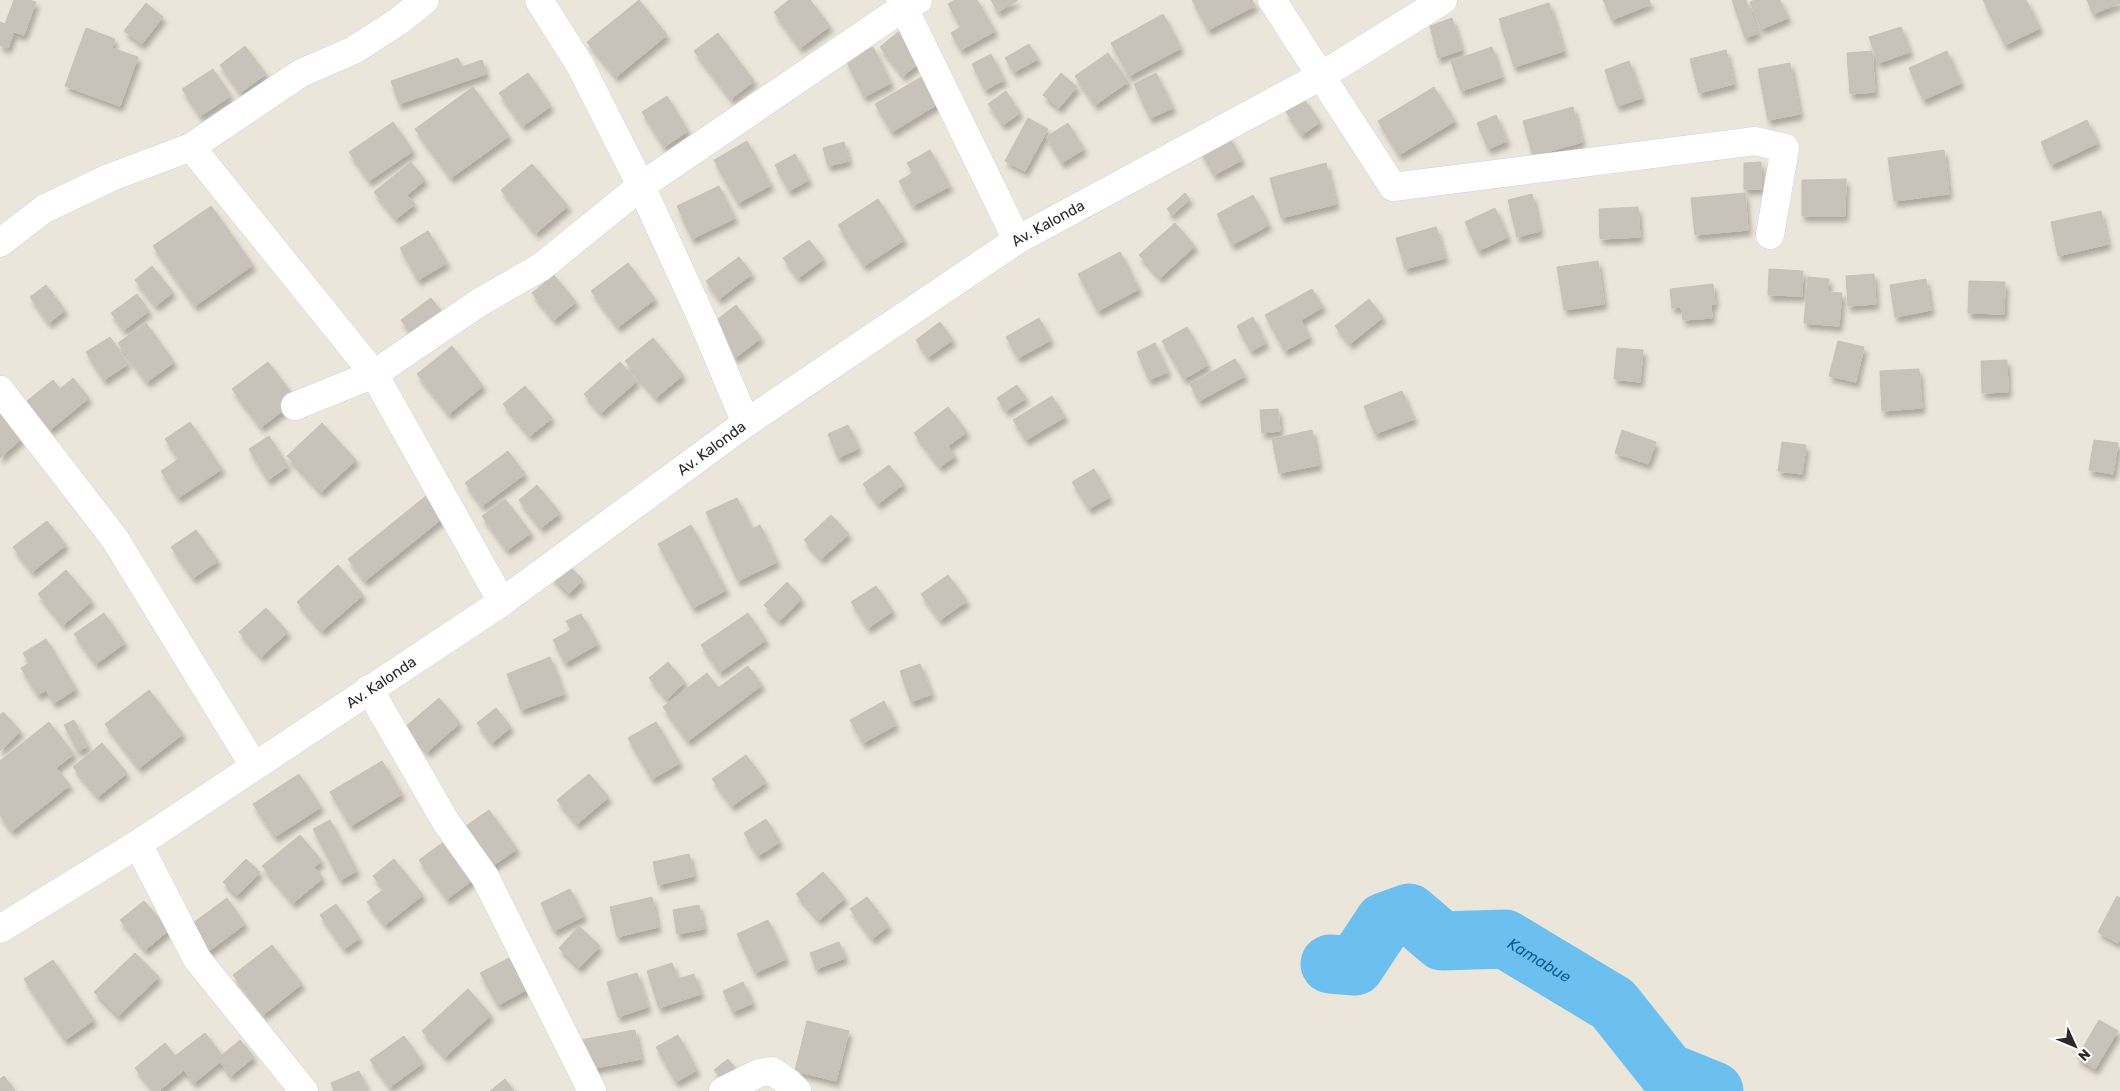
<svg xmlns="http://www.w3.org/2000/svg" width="2120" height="1091" font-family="Rubik,sans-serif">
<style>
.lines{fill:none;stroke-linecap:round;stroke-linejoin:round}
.river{stroke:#6cc0ef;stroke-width:59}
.building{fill:#c7c2ba;stroke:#c7c2b4;filter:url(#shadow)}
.minor-casing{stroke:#d0d1e2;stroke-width:29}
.minor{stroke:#fff;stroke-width:28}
.labels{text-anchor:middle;stroke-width:4;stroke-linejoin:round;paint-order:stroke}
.street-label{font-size:15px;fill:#292929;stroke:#fff}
.water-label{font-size:16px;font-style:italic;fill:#0c5c99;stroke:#fff}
</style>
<defs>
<filter id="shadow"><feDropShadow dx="3" dy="5.5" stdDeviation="2.5" flood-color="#0004"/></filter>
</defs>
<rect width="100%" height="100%" fill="#ebe6da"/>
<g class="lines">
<!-- river -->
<path class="river" id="s1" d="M1330,964L1355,966L1384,922L1409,913L1442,941L1505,939L1613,1004L1667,1072L1714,1091"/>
</g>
<!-- building -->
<g class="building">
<polygon points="14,0 29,0 36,2 24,35 14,32 8,48 0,45 0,22 5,24"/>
<polygon points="639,0 667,35 616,77 587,42"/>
<polygon points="789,0 810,0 830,26 800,48 774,12"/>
<polygon points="955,0 977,0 995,31 961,50 951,33 961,27 948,4"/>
<polygon points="991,0 1018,0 998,12"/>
<polygon points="1192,0 1252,0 1255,6 1208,30"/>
<polygon points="1603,0 1649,0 1651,4 1612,20"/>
<polygon points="1732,0 1746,0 1758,33 1745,38"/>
<polygon points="1755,0 1780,0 1788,18 1761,29 1750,2"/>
<polygon points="1983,0 2026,0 2040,28 2005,45"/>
<polygon points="2087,0 2120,0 2120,3 2093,14"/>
<polygon points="146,3 163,17 142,44 124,31"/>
<polygon points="1549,3 1564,51 1514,67 1499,19"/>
<polygon points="1163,14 1181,48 1129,76 1111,43"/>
<polygon points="1452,18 1462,50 1438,58 1430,26"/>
<polygon points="1901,27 1910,52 1878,63 1869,37"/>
<polygon points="86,28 115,39 112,48 138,57 120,106 65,86"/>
<polygon points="902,29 925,58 903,76 880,47"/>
<polygon points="718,33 754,81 731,99 694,51"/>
<polygon points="1029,44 1038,59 1014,72 1005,58"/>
<polygon points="245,46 266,74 240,93 220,65"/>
<polygon points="873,47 891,83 864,97 846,60"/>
<polygon points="1492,47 1502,77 1461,91 1451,61"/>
<polygon points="1726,50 1734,84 1699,93 1690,59"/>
<polygon points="1872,51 1875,92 1850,94 1847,53"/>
<polygon points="1947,51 1961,83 1923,100 1909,68"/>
<polygon points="1108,53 1128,82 1095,105 1075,76"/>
<polygon points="991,54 1004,80 985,90 972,64"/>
<polygon points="458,58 462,67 482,60 486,74 399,104 391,81"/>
<polygon points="1629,61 1642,98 1617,106 1605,70"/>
<polygon points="1790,63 1800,114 1768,120 1758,69"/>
<polygon points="213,69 231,96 200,116 182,89"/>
<polygon points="528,73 551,106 523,126 499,93"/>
<polygon points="1061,73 1077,87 1059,108 1043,95"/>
<polygon points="1156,73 1173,108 1150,118 1134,84"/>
<polygon points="925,75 941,102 892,132 875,104"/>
<polygon points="473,87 509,136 451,178 415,129"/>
<polygon points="1434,87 1455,121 1399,155 1378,121"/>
<polygon points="1006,91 1020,113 1003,125 988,104"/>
<polygon points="667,96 688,131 664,147 642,112"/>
<polygon points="1304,99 1320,122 1302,135 1286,112"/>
<polygon points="1573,107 1582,142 1533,156 1523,121"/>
<polygon points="1496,115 1507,141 1488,149 1477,123"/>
<polygon points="1028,118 1048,129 1025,171 1005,161"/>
<polygon points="2087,120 2098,143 2051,165 2041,142"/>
<polygon points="393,122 413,151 369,181 349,152"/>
<polygon points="1068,123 1084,149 1062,163 1046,137"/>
<polygon points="1228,135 1242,160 1214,175 1200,150"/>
<polygon points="747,141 771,185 738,203 714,160"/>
<polygon points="844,142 849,161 828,166 823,148"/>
<polygon points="930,150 950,186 913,206 899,181 913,173 907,163"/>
<polygon points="1944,150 1949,194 1894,201 1888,158"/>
<polygon points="795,154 809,180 789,191 775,165"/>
<polygon points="411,162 425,180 407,195 415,204 396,219 374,192"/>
<polygon points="1761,162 1761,189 1744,189 1744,163"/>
<polygon points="1326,163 1336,204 1281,218 1270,178"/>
<polygon points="532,164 568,206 536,233 501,190"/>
<polygon points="1846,179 1845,216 1802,216 1802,180"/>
<polygon points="719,186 735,218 692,239 677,206"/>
<polygon points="1185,193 1190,199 1172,215 1167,209"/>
<polygon points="1745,193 1748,230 1695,235 1691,198"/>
<polygon points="1532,194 1540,231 1517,237 1508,200"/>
<polygon points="1253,195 1269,225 1232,245 1217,214"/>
<polygon points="878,199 904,240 864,266 838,225"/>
<polygon points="211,206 253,265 195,306 153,246"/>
<polygon points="1638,207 1640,237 1600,239 1599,209"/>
<polygon points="1495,208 1508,237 1478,251 1465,222"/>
<polygon points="2101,211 2108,244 2058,256 2051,222"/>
<polygon points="1175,223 1195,246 1160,278 1139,255"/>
<polygon points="1436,227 1445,258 1405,269 1396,238"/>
<polygon points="428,231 447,263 418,280 400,248"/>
<polygon points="809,240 824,259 798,278 783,258"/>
<polygon points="1120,252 1139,289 1098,311 1078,274"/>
<polygon points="739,257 752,274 719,299 706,281"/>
<polygon points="1598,261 1604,304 1564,310 1557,267"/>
<polygon points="628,263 655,299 618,327 591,291"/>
<polygon points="152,266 173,292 156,306 135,280"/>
<polygon points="1769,269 1803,271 1802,296 1768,295"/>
<polygon points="1874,274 1876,304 1848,306 1846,276"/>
<polygon points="554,275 576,302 554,320 532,293"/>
<polygon points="1808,277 1829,279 1828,292 1842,293 1839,326 1804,323"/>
<polygon points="1926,279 1931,310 1895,317 1890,285"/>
<polygon points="1969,281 2005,282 2004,314 1968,313"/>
<polygon points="1713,284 1715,304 1711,304 1712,318 1683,320 1681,307 1672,308 1670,289"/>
<polygon points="46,285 65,310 49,323 30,297"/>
<polygon points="1312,289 1323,307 1301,320 1310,337 1285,351 1265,315"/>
<polygon points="137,294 149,311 124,330 111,313"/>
<polygon points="431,298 448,320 418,342 401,320"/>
<polygon points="1369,299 1383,317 1350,344 1335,326"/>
<polygon points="736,305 761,338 735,358 710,325"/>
<polygon points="1253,317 1266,343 1251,351 1237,326"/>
<polygon points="1039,318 1051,340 1018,358 1006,337"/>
<polygon points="940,322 953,340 928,357 916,340"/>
<polygon points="146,323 174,362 147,382 118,343"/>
<polygon points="1187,327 1208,365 1184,379 1162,341"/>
<polygon points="110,337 128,364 104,380 86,352"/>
<polygon points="653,338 683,375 656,398 625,361"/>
<polygon points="1838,341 1864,347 1856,382 1829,376"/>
<polygon points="1155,343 1168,372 1149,380 1137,352"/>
<polygon points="452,346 483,386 449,414 417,374"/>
<polygon points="1617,348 1643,350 1640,382 1614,379"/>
<polygon points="1235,359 1245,376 1199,401 1190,384"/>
<polygon points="2007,360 2008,392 1982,393 1981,361"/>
<polygon points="268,362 297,400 261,427 232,389"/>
<polygon points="620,362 637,381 601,413 584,394"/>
<polygon points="1919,369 1922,408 1882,411 1880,371"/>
<polygon points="73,378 89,398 50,430 27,401 53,380 60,389"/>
<polygon points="1017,385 1026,398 1006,411 997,398"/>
<polygon points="525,386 552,418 530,436 503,404"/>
<polygon points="1402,391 1414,419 1375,434 1364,406"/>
<polygon points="1052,396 1065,417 1026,440 1013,420"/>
<polygon points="948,407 967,432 948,446 955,456 940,467 914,433"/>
<polygon points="1278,409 1280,431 1262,433 1260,410"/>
<polygon points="0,414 22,438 0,458"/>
<polygon points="190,422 222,469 178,498 161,471 179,459 165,439"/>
<polygon points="322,423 356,460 321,492 287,456"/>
<polygon points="848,425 859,448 838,458 828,434"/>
<polygon points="1312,430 1319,465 1279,473 1272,439"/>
<polygon points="1622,430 1656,442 1648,464 1615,453"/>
<polygon points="269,436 288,466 268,480 249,449"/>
<polygon points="2094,440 2118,443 2113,474 2089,470"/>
<polygon points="1782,442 1806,445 1802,474 1778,471"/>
<polygon points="508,451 525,474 482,506 465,483"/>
<polygon points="889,465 904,484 878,504 863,484"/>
<polygon points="1094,469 1110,497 1089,509 1072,482"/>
<polygon points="537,485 560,513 541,528 519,500"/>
<polygon points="426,496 444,517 365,581 348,559"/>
<polygon points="737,498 752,529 760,525 777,562 738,581 706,512"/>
<polygon points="505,499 531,533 507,550 482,516"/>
<polygon points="831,515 849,534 821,559 804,540"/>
<polygon points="47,521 66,545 32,572 13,547"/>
<polygon points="691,525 726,590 693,608 658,544"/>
<polygon points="196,530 218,561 193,578 171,547"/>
<polygon points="565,562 583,580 569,594 551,576"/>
<polygon points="338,565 363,595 322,631 297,602"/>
<polygon points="66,570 92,601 63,625 38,594"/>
<polygon points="948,575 967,601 940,620 921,594"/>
<polygon points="787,582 802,599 779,621 764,605"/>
<polygon points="876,586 893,611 868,628 851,602"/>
<polygon points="266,608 288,632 261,657 239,632"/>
<polygon points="104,613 125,643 96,664 74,634"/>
<polygon points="748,613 766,640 720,672 701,645"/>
<polygon points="581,614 598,644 565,663 553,640 571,630 566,621"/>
<polygon points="46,639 76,689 54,703 46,690 38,695 21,668 29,663 23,653"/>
<polygon points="550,657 564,694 521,710 507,674"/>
<polygon points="668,662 685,682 667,699 649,678"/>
<polygon points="920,664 932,694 911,702 900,671"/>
<polygon points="748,666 762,685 688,741 663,707 707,673 718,688"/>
<polygon points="149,690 183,734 139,768 105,724"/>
<polygon points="439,698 460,723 427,752 405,727"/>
<polygon points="884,701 896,725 863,743 850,720"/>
<polygon points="496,708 511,727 492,743 477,723"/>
<polygon points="3,712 21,731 0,751 0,715"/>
<polygon points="74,720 88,746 78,751 64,725"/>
<polygon points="49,722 74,754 56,768 70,785 12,831 0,815 0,761"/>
<polygon points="656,722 680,763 652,779 628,738"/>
<polygon points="102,743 127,773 98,797 73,767"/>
<polygon points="746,755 766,782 732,806 712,779"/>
<polygon points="382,761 402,794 351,826 330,792"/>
<polygon points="299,774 321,807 275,837 253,804"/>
<polygon points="589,774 609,797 577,824 557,800"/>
<polygon points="489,810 517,849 488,869 460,830"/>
<polygon points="766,819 780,842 758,856 744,833"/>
<polygon points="330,820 357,871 340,880 313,829"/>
<polygon points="300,835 322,861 314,867 323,878 293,903 262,866"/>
<polygon points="449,838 477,877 447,899 419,860"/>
<polygon points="689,854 694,876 658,885 653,862"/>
<polygon points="246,859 260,872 237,896 223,882"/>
<polygon points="394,859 423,895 385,925 367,902 384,889 373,876"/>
<polygon points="823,872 845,898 819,920 796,894"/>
<polygon points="570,889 584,916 554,931 541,903"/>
<polygon points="2117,896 2120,898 2120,939 2118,943 2098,932"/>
<polygon points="652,897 658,927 617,937 610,907"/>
<polygon points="867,897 889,926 872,939 850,909"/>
<polygon points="227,898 245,924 205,954 186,928"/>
<polygon points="144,901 169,930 145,950 120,920"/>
<polygon points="336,904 360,938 344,949 320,915"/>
<polygon points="699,905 704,929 677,934 673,910"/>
<polygon points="768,920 786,959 755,973 737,934"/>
<polygon points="579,926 600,946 579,968 559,948"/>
<polygon points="839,942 845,958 816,969 810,953"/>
<polygon points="272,945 302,984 263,1015 233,975"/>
<polygon points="135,953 159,977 118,1016 94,992"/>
<polygon points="511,957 528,989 498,1005 480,973"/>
<polygon points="53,960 94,1020 65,1040 24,979"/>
<polygon points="672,963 678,979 694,974 701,994 659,1008 647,971"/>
<polygon points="637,973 648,1007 618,1017 607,982"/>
<polygon points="743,982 753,1003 733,1012 723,991"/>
<polygon points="468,989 491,1015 445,1057 422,1031"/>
<polygon points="2099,1020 2118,1031 2095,1069 2077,1058"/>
<polygon points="807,1021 849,1031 836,1081 795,1071"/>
<polygon points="635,1030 641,1059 585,1070 580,1040"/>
<polygon points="205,1033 222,1055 240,1040 254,1057 231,1076 220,1062 194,1083 184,1070 159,1091 154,1091 135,1068 165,1043 175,1056"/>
<polygon points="678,1035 697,1070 676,1082 656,1047"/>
<polygon points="404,1036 423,1063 390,1087 370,1060"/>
<polygon points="728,1059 741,1076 727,1087 714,1070"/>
<polygon points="359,1071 368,1091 334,1091 331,1083"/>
<polygon points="4,1076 15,1091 0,1091 0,1079"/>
<polygon points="505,1079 514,1091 490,1091"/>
</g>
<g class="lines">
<!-- minor casing -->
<g class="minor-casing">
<g id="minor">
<polyline points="539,0 580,65 641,186 702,319 746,423"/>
<polyline points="900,0 1017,240"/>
<polyline points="1272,0 1393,187 1755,141 1785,148 1770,235"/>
<polyline points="191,147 374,374 502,602"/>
<polyline points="0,243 44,209 109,178 191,147 301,73 354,50 399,21 425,0"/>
<polyline points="0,390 115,539 254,766"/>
<polyline points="295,406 374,374 480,302 541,267 641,186 904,7 918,0"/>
<polyline points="369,689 446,822 485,877 592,1091"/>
<polyline points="138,844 197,959 304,1091"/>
<path id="s2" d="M0,929L138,844L502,602L746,423L1017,240L1321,76L1443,0"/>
<polyline points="723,1091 759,1073 772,1071 789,1083 797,1091"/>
</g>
</g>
<!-- minor -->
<use href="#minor" class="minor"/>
</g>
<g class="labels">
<!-- street labels -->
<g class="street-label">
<text dy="5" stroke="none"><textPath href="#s2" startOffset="1264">Av. Kalonda</textPath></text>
<text dy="5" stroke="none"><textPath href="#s2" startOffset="859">Av. Kalonda</textPath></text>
<text dy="5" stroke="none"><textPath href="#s2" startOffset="454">Av. Kalonda</textPath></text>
</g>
<!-- water labels -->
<g class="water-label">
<text dy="6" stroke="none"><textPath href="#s1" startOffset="251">Kamabue</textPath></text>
</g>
</g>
<!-- north arrow -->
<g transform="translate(2075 1046) rotate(134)" stroke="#ffffff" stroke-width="4" paint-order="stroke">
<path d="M0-4L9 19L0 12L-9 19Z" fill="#292929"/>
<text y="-8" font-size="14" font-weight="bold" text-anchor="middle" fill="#292929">N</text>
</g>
</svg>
